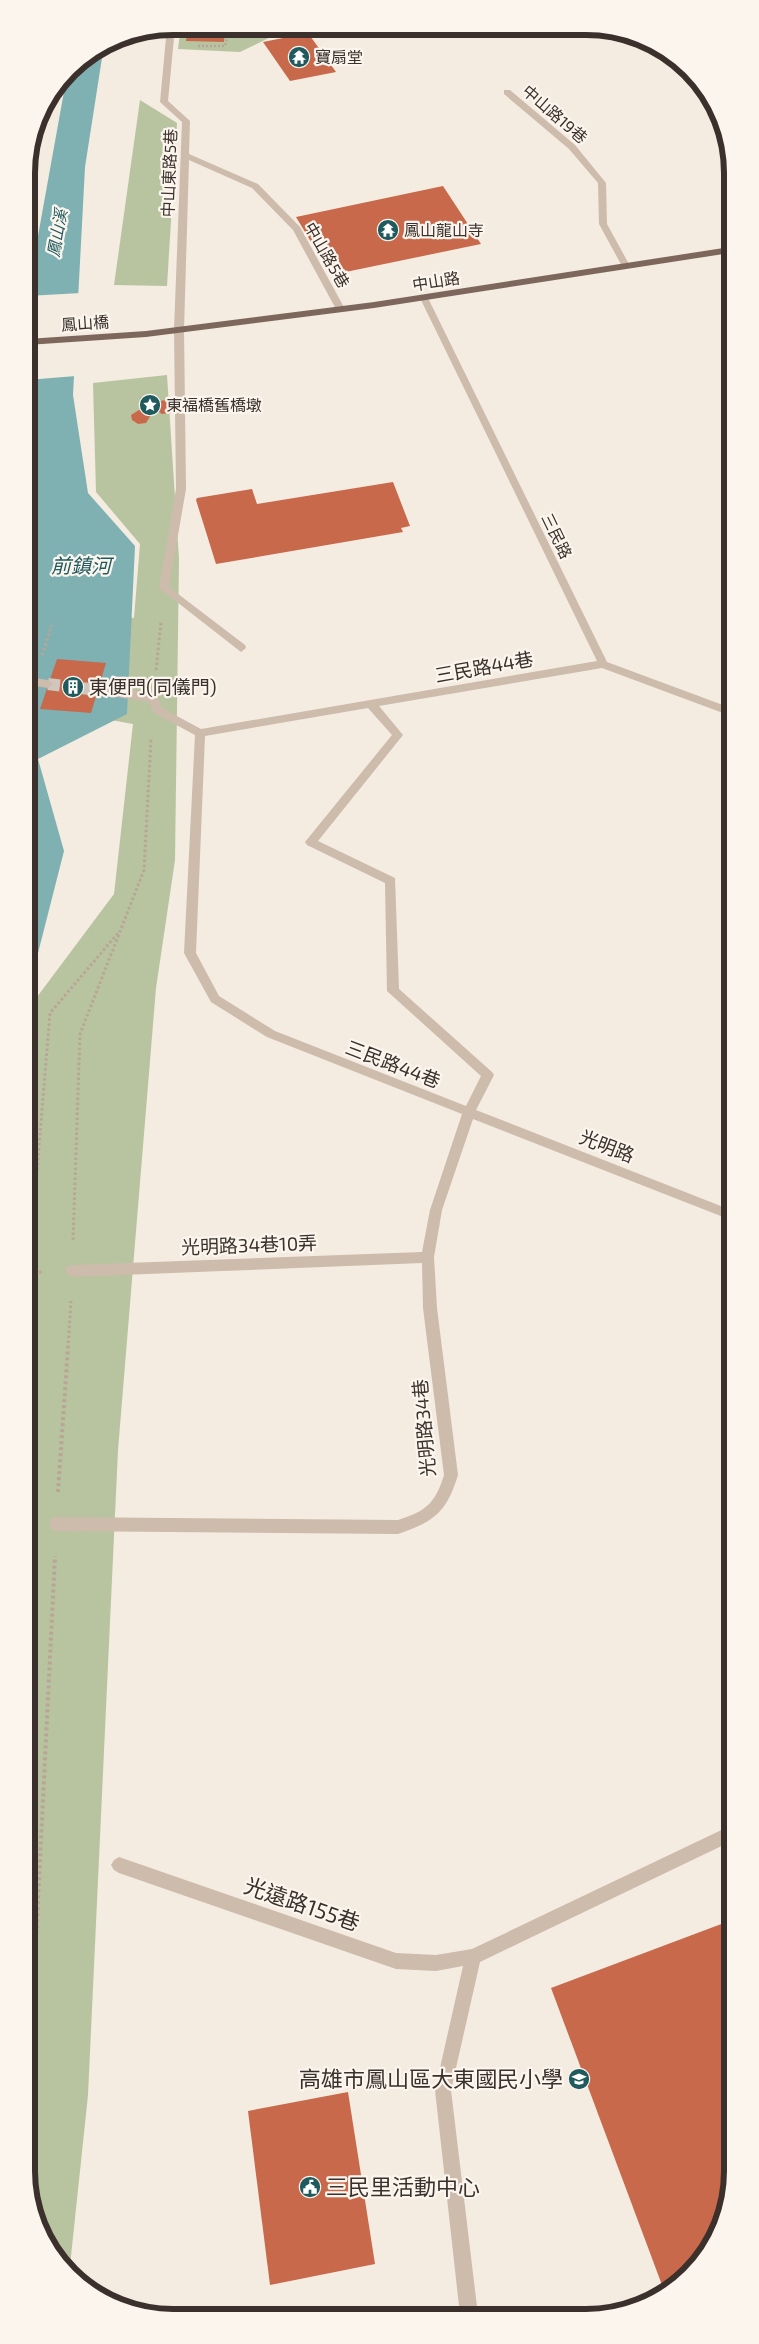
<svg xmlns="http://www.w3.org/2000/svg" width="759" height="2344" font-family="'Exo 2','Noto Sans TC',sans-serif">
<style>
.green{fill:#b8c4a0}
.water{fill:#7fb0b2}
.pier{fill:#f4ebe1}
.building{fill:#c8694b}
.lines{fill:none;stroke-linecap:round;stroke-linejoin:round}
.minor-tunnel{stroke:#cfc6bd;stroke-width:12;stroke-dasharray:12 5.5;stroke-linecap:butt}
.path-far2{stroke:#b9a596;stroke-width:2.5;stroke-dasharray:2 2;stroke-linecap:butt}
.path-far1{stroke:#b9a596;stroke-width:3;stroke-dasharray:2.5 2.5;stroke-linecap:butt}
.path{stroke:#b9a596;stroke-width:4;stroke-dasharray:3 3;stroke-linecap:butt}
.minor{fill:#cdbbac;fill-rule:evenodd}
.major{fill:#7d675c;fill-rule:evenodd}
.labels{text-anchor:middle;stroke-width:4.5;stroke-linejoin:round;paint-order:stroke}
.far-poi-label{font-size:16px;fill:#3b302b;stroke:#fbf5ee;text-anchor:start}
.far-street-label{font-size:16px;fill:#3b302b;stroke:#fbf5ee}
.far-water-label{font-size:16px;font-style:italic;fill:#1f5a5e;stroke:#fbf5ee}
.street-label{font-size:19px;fill:#3b302b;stroke:#fbf5ee}
.poi-label{font-size:19px;fill:#3b302b;stroke:#fbf5ee;text-anchor:start}
.water-label{font-size:20px;font-style:italic;fill:#1f5a5e;stroke:#fbf5ee}
.near-street-label{font-size:22px;fill:#3b302b;stroke:#fbf5ee}
.near-poi-label{font-size:22px;fill:#3b302b;stroke:#fbf5ee;text-anchor:end}
.rim{fill:none;stroke:#3b302b;stroke-width:6}
</style>
<rect width="100%" height="100%" fill="#f4ebe1"/>
<!-- green -->
<g class="green">
<polygon points="181,26 291,27 240,52 178,49"/>
<polygon points="140,100 177,123 167,286 114,285"/>
<polygon points="167,375 179,559 175,860 156,988 118,1450 88,2095 69,2275 29,2199 28,1009 114,894 133,724 94,717 27,733 27,615 49,604 134,618 140,544 96,492 93,383"/>
</g>
<!-- water -->
<polygon class="water" points="104,45 85,167 73,395 88,493 135,546 127,714 38,759 64,851 37,957 28,977 27,297 67,75 76,63"/>
<!-- pier -->
<polygon class="pier" points="81,293 76,376 27,380 27,296"/>
<!-- building -->
<g class="building">
<polygon points="188,26 225,27 224,42 186,41"/>
<polygon points="308,33 336,72 290,81 263,42"/>
<polygon points="443,186 481,244 331,275 296,217"/>
<polygon points="163,400 175,405 171,413 162,414 156,410 156,405"/>
<polygon points="139,410 151,415 146,423 138,424 132,420 131,415"/>
<polygon points="393,482 410,526 401,528 403,532 216,564 196,500 197,498 252,489 257,504"/>
<polygon points="57,659 106,663 91,713 40,709"/>
<polygon points="732,1920 732,2180 721,2228 696,2268 665,2293 551,1988"/>
<polygon points="348,2092 375,2264 270,2285 248,2111"/>
</g>
<g class="lines">
<!-- minor-tunnel -->
<polyline class="minor-tunnel" points="48,684 98,690"/>
<!-- path-far2 -->
<g class="path-far2">
<polyline points="198,46 225,46 230,27"/>
<polyline points="149,395 141,398 149,408"/>
</g>
<!-- path-far1 -->
<g class="path-far1">
<polyline points="42,655 52,625"/>
<polyline points="156,670 161,622"/>
<polyline points="73,1240 80,1034 144,870 151,739"/>
<polyline points="29,1273 42,1272"/>
<polyline points="28,1280 50,1013 119,932"/>
<polyline points="68,1348 71,1301"/>
</g>
<!-- path -->
<g class="path">
<polyline points="58,1492 68,1347"/>
<polyline points="29,2084 55,1556"/>
</g>
<!-- minor -->
<g class="minor">
<polygon points="173,26 175,27 168,101 190,121 189,154 258,184 300,227 345,309 337,311 293,230 252,188 189,160 184,330 186,489 169,587 245,645 246,648 241,652 159,588 176,489 174,330 182,122 160,102 167,27"/>
<polygon points="504,90 510,90 575,145 606,183 607,224 630,266 629,268 623,268 599,224 598,183 569,149 504,94"/>
<path d="M424,295L428,298L607,662L731,708V716L602,668L379,706L403,735L318,841L395,878L399,989L492,1072L494,1075L476,1110L731,1210V1220L473,1119L442,1210L434,1257L437,1308L458,1475C446,1513 435,1521 398,1534L56,1531L51,1529L49,1524L51,1519L56,1517L398,1520C426,1511 435,1504 444,1475L423,1308L422,1263L72,1277L67,1275L66,1271L67,1267L72,1265L422,1252L430,1210L462,1114L267,1037L211,1002L184,953L195,735L154,713L149,702L98,694L93,690L98,686L141,691L157,696L162,708L201,729L597,661L420,298ZM368,708L392,735L305,842L307,845L385,883L387,991L481,1076L466,1106L275,1031L219,996L196,953L205,736Z"/>
<polygon points="27,677 48,680 53,684 48,688 27,685"/>
<polygon points="732,1825 732,1841 480,1962 451,2090 478,2315 460,2315 435,2090 463,1966 436,1971 396,1969 119,1873 114,1870 111,1865 114,1860 119,1857 396,1953 436,1955 472,1949"/>
</g>
<!-- major -->
<polygon class="major" points="730,247 730,253 374,308 146,337 27,345 27,339 146,331 374,302"/>
</g>
<!-- icons -->
<defs>
<g id="temple-disc" transform="scale(1.125)"><circle r="9.5" fill="#1f5a5e" stroke="#fbf5ee"/><path d="M0-6L5-2H3V0L6.5 2.5H4V6H1.5V3h-3V6H-4V2.5H-6.5L-3 0V-2H-5Z" fill="#fff"/></g>
<g id="sight-disc" transform="scale(1.125)"><circle r="9.5" fill="#1f5a5e" stroke="#fbf5ee"/><path d="M0-6L1.8-2.2L6-1.7L2.9 1.2L3.7 5.4L0 3.3L-3.7 5.4L-2.9 1.2L-6-1.7L-1.8-2.2Z" fill="#fff"/></g>
<g id="building-disc" transform="scale(1.125)"><circle r="9.5" fill="#1f5a5e" stroke="#fbf5ee"/><path d="M-4-6H4V6H1V3H-1V6H-4ZM-2.5-4.3h1.7v1.8h-1.7ZM.8-4.3h1.7v1.8H.8ZM-2.5-1h1.7V.8h-1.7ZM.8-1h1.7V.8H.8Z" fill="#fff"/></g>
<g id="school-disc" transform="scale(1.125)"><circle r="9.5" fill="#1f5a5e" stroke="#fbf5ee"/><path d="M0-5L7-2L0 1L-7-2ZM-4 1L0 2.5L4 1V4Q0 6-4 4Z" fill="#fff"/></g>
<g id="civic-disc" transform="scale(1.125)"><circle r="9.5" fill="#1f5a5e" stroke="#fbf5ee"/><path d="M-.6-6.5H3V-4.5H.6V-3L4-1V1h2V6H-6V1h2V-1L-.6-3ZM-1.2 2.5V6h2.4V2.5Z" fill="#fff"/></g>
</defs>
<g fill-rule="evenodd">
<use href="#temple-disc" x="299" y="57"/>
<use href="#temple-disc" x="388" y="230"/>
<use href="#sight-disc" x="150" y="405"/>
<use href="#building-disc" x="73" y="687"/>
<use href="#school-disc" x="579" y="2079"/>
<use href="#civic-disc" x="310" y="2187"/>
</g>
<g class="labels">
<!-- far-poi labels -->
<g class="far-poi-label">
<text x="315" y="63">寶扇堂</text>
<text x="404" y="236">鳳山龍山寺</text>
<text x="166" y="411">東福橋舊橋墩</text>
</g>
<!-- far-street labels -->
<g class="far-street-label">
<text transform="translate(555 114) rotate(41)" y="6">中山路19巷</text>
<text transform="translate(169 173) rotate(-88)" y="6">中山東路5巷</text>
<text transform="translate(327 255) rotate(60)" y="6">中山路5巷</text>
<text transform="translate(436 281) rotate(-9)" y="6">中山路</text>
<text transform="translate(85 323) rotate(-4)" y="6">鳳山橋</text>
<text transform="translate(557 536) rotate(64)" y="6">三民路</text>
</g>
<!-- far-water labels -->
<g class="far-water-label">
<text transform="translate(57 233) rotate(-80)" y="6">鳳山溪</text>
</g>
<!-- street labels -->
<g class="street-label">
<text transform="translate(484 667) rotate(-10)" y="7">三民路44巷</text>
<text transform="translate(393 1064) rotate(21)" y="7">三民路44巷</text>
<text transform="translate(607 1146) rotate(21)" y="7">光明路</text>
<text transform="translate(249 1245) rotate(-2)" y="7">光明路34巷10弄</text>
<text transform="translate(424 1428) rotate(-95)" y="7">光明路34巷</text>
</g>
<!-- poi labels -->
<g class="poi-label">
<text x="89" y="694">東便門(同儀門)</text>
</g>
<!-- water labels -->
<g class="water-label">
<text x="81" y="573">前鎮河</text>
</g>
<!-- near-street labels -->
<g class="near-street-label">
<text transform="translate(302 1904) rotate(19)" y="8">光遠路155巷</text>
</g>
<!-- near-poi labels -->
<g class="near-poi-label">
<text x="563" y="2087">高雄市鳳山區大東國民小學</text>
<text x="326" y="2195" text-anchor="start">三民里活動中心</text>
</g>
</g>
<!-- crop -->
<path d="M0 0H759V2344H0ZM173 35H586A138 138 0 0 1 724 173V2171A138 138 0 0 1 586 2309H173A138 138 0 0 1 35 2171V173A138 138 0 0 1 173 35Z" fill="#fbf5ee" fill-rule="evenodd"/>
<path class="rim" d="M173 35H586A138 138 0 0 1 724 173V2171A138 138 0 0 1 586 2309H173A138 138 0 0 1 35 2171V173A138 138 0 0 1 173 35Z"/>
</svg>
